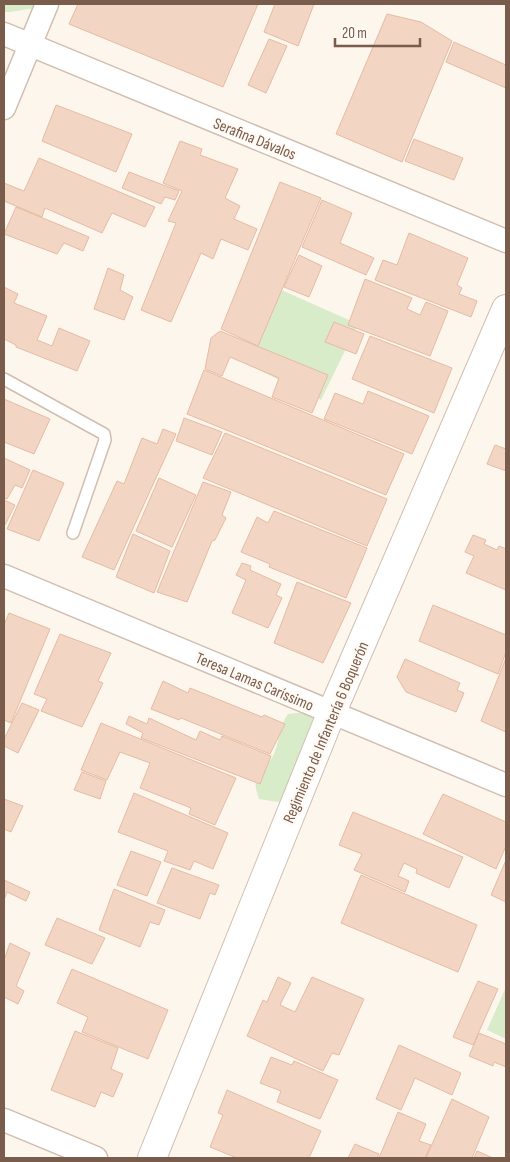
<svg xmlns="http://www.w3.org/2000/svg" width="510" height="1162" font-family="'Sofia Sans Condensed',sans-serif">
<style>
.green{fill:#d8ecc9}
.building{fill:#f3d5c3;stroke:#e6bba3}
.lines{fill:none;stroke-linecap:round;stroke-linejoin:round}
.service-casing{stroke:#d1beb0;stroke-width:14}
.minor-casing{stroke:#d1beb0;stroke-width:25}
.tertiary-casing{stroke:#d1beb0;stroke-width:30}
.service{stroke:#fff;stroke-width:11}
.minor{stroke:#fff;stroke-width:22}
.tertiary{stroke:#fff;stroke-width:28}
.labels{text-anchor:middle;stroke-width:5;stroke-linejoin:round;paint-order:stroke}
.street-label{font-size:16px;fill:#7a5c4d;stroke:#fffaf3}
</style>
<rect width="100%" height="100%" fill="#fdf6ec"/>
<!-- green -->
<g class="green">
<polygon points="4,4 57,4 55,5 10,12 4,12"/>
<polygon points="279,289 358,324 321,400 242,362"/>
<path d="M305,712L320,713L298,797L278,802L259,799C256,790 254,784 257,776C260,769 268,764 272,758C280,744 278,727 288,714Z"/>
<polygon points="506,987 506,1039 487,1030"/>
</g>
<!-- building -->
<g class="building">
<polygon points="78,4 258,4 223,87 69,24"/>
<polygon points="275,4 314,4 298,46 264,32"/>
<polygon points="387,14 421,22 452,41 402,162 336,134"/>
<polygon points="269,39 287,46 266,93 248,85"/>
<polygon points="454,42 506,65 506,88 446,62"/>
<polygon points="56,105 132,134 116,172 42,141"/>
<polygon points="414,139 463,158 454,180 405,161"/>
<polygon points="180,141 202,149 200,155 238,169 225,198 240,206 234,219 257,229 248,250 221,239 213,259 201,253 171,322 141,310 176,223 168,221 182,191 163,183"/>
<polygon points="39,158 155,207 145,227 112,213 102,233 45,208 42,217 4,201 4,183 24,191"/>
<polygon points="129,172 179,191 175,200 165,197 161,204 122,188"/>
<polygon points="280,182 321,198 258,346 221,329"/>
<polygon points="322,200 352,213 340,243 374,258 366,275 302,247"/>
<polygon points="16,207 89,237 83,251 64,243 57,254 4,234"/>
<polygon points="409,233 468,258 457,285 462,288 459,294 477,301 471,317 375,280 383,260 397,265"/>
<polygon points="299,255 322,266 309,297 284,287"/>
<polygon points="108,268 124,275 120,290 133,297 124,320 94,309"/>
<polygon points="365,279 412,298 407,309 420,315 426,302 448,311 430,356 348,325"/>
<polygon points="4,287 18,294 14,303 47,316 37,340 52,346 59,328 90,341 77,371 16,347 16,345 4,339"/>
<polygon points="334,322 364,334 356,354 325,342"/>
<polygon points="220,331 328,375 312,413 272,397 279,378 230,357 222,376 205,369 211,338"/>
<polygon points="370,336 452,368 434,413 352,379"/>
<polygon points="204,370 404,454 386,495 187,414"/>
<polygon points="368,391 429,416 412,454 324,419 335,393 363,404"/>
<polygon points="4,399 50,419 34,454 4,442"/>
<polygon points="184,418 222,432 212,455 176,441"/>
<polygon points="163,429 176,434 114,570 82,557 117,481 124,484 142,438 157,444"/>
<polygon points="225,433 387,499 367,546 203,478"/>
<polygon points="495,445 506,449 506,471 487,464"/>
<polygon points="4,458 30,470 22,488 15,485 7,499 4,498"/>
<polygon points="33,470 64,483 39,541 7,529"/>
<polygon points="159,478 196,495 172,547 136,531"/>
<polygon points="203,482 231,492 222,515 226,518 215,540 212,541 187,602 157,592"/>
<polygon points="4,500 15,505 5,525 4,524"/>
<polygon points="274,511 367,548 346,598 269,567 270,564 241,552 257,517 268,523"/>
<polygon points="133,534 170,551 154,593 116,577"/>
<polygon points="473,535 486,540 484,544 497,550 499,546 506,549 506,590 466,573 474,556 465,552"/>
<polygon points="242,563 251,566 250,570 281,584 276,595 282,598 268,628 232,613 246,580 236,575"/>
<polygon points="297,582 351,603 323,663 274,643"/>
<polygon points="433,605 506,635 506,652 498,674 419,641"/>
<polygon points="9,613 50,629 11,723 4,720 4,625"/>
<polygon points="60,634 111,653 98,681 103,683 82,727 41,711 47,699 34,694"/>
<polygon points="506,658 506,732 481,721"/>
<polygon points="405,659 460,683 457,690 464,693 456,712 406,692 397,677"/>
<polygon points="163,681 188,693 190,688 262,717 264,715 285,724 270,754 181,718 179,720 151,709"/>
<polygon points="22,703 39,710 18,753 4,746 4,739"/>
<polygon points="129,716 147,724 149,718 196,740 200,731 220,740 222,736 271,756 260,784 141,738 143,733 126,724"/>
<polygon points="101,723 236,778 215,825 189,814 191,808 140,788 150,763 120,752 107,780 81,770"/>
<polygon points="82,772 106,781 100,799 74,790"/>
<polygon points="134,793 228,833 213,869 194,861 190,870 164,861 168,851 118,832"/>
<polygon points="443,794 506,822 506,846 496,869 423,834"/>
<polygon points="4,799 23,806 11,832 4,829"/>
<polygon points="353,812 463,857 449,888 416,873 417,869 404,863 398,876 409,881 405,892 354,870 362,854 339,845"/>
<polygon points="131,851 161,862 147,896 117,885"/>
<polygon points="506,860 506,902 491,895"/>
<polygon points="172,868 219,885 215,895 210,893 200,919 157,903"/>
<polygon points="361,875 477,925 458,972 341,923"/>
<polygon points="4,880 30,892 26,901 7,892 4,900"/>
<polygon points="114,889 165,910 159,925 150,922 140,947 99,930"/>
<polygon points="57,918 105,938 92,964 45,945"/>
<polygon points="10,943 30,953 16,986 24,991 18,1004 4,997 4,960"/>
<polygon points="72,969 168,1010 148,1059 82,1032 88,1017 57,1003"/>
<polygon points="278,977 291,983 280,1005 295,1012 312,977 364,999 339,1055 332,1053 323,1071 247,1036 263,1000 267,1002"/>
<polygon points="478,981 498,989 473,1045 453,1037"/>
<polygon points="75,1031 118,1048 111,1069 123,1074 113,1097 101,1092 95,1107 51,1090"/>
<polygon points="479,1033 506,1044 506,1067 494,1062 493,1066 469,1056"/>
<polygon points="399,1045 461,1073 452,1095 415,1078 401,1110 376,1099"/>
<polygon points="271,1057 292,1065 294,1061 338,1080 320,1119 277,1102 281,1091 260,1083"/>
<polygon points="227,1090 321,1131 309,1158 237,1158 210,1147 223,1115 218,1113"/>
<polygon points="452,1099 489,1117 472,1158 426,1158"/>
<polygon points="398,1112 426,1124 419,1141 431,1145 425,1158 379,1158"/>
<polygon points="355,1144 379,1154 377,1158 348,1158"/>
<polygon points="477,1151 493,1158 474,1158"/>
</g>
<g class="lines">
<!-- service casing -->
<g class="service-casing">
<polyline id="service" points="4,379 104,434 105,440 73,533"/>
</g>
<!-- minor casing -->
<g class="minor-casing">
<g id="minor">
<polyline points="4,34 506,241"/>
<polyline points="4,108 47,4"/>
<polyline points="4,576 506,785"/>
<polyline points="4,1120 96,1158"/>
</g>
</g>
<!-- tertiary casing -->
<g class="tertiary-casing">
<polyline id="tertiary" points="152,1158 331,714 506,309"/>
</g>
<!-- service -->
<use href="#service" class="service"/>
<!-- minor -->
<use href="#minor" class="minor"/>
<!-- tertiary -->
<use href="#tertiary" class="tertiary"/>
</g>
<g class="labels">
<!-- street labels -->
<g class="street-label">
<text transform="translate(255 138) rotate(22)" y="6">Serafina Dávalos</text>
<text transform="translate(255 681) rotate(23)" y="6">Teresa Lamas Caríssimo</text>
<text transform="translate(325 732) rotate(-67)" y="6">Regimiento de Infantería 6 Boquerón</text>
</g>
</g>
<!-- border -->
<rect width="510" height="1162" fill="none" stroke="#7a5c4d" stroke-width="10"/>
<!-- scale -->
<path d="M335 38v8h85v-8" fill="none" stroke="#7a5c4d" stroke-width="2.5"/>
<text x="342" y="38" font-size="15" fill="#7a5c4d" stroke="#fffaf3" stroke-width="4" paint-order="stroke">20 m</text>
</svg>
